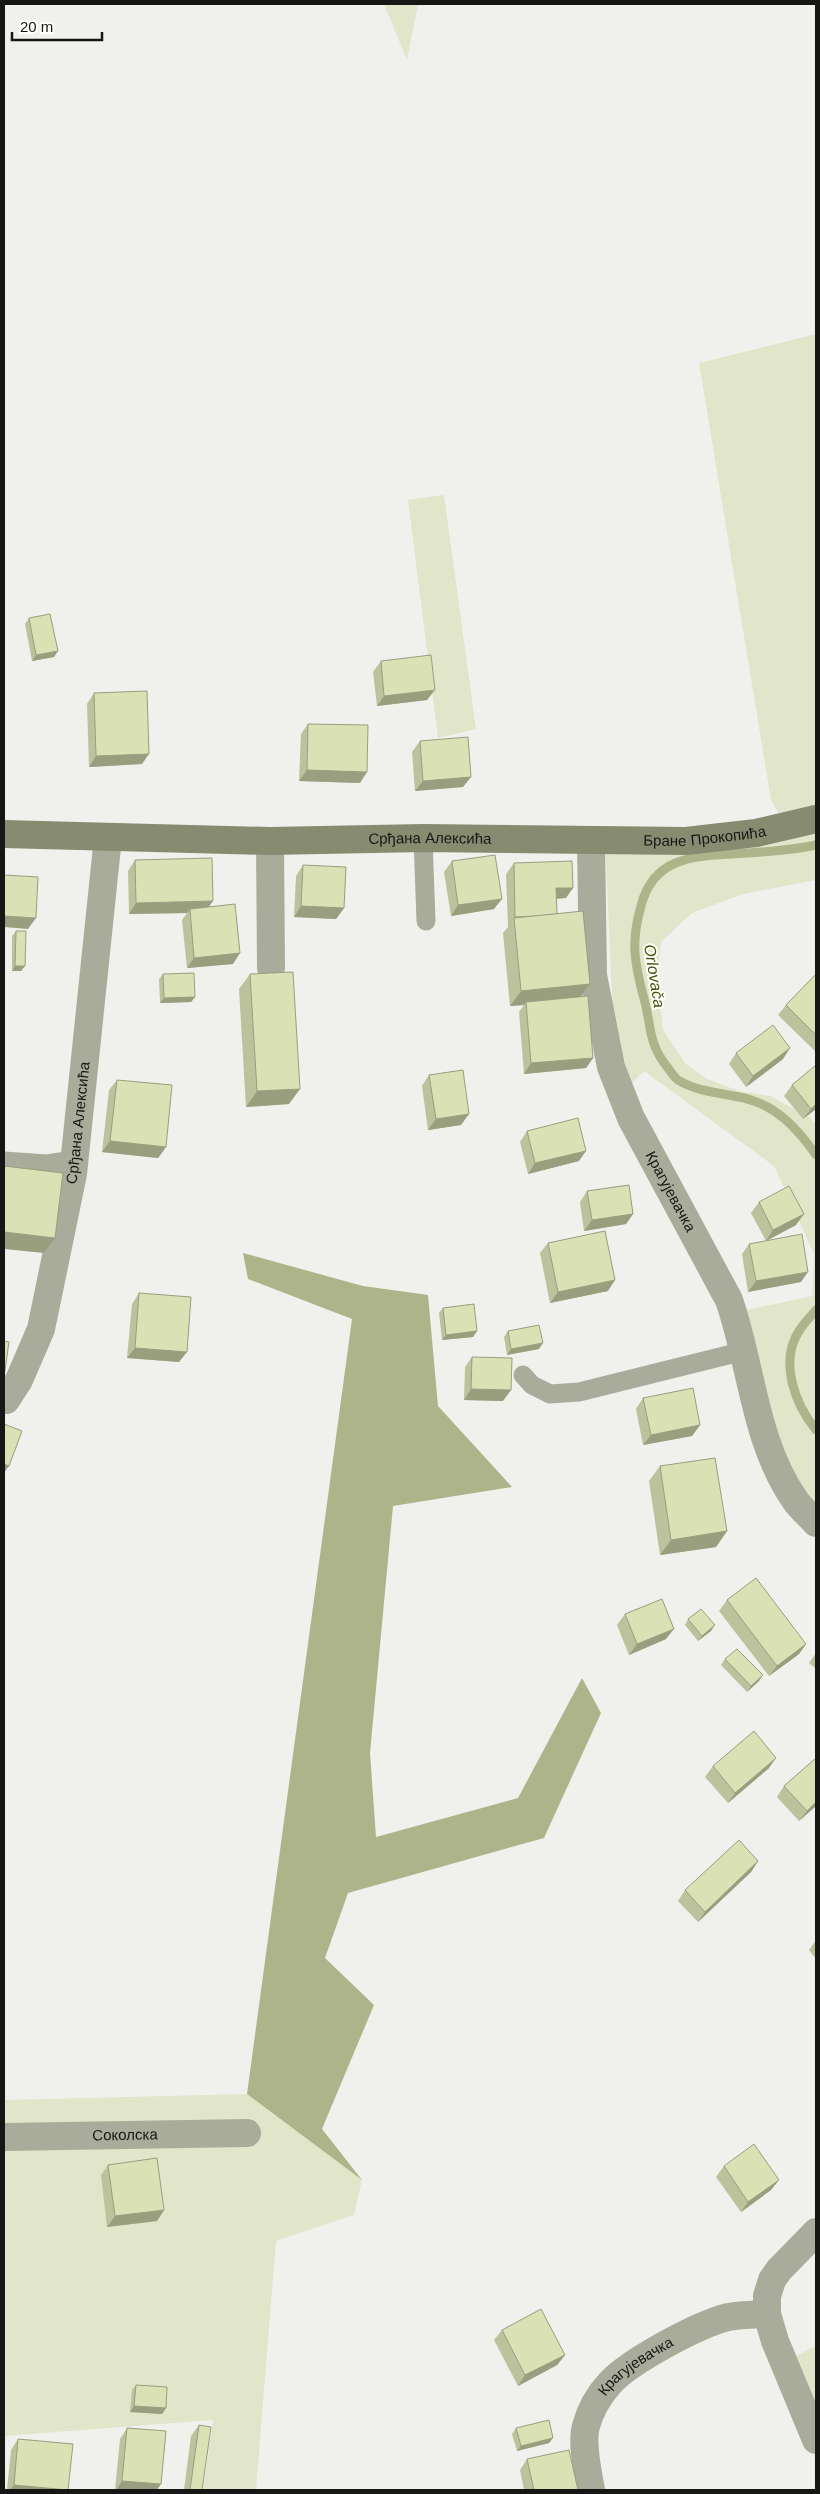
<svg xmlns="http://www.w3.org/2000/svg" width="820" height="2494" font-family="Helvetica,sans-serif">
<style>
.green{fill:#e1e6cb}
.forest{fill:#aeb48a}
.lines{fill:none;stroke-linecap:round;stroke-linejoin:round}
.stream{stroke:#adb489;stroke-width:9}
.lane{stroke:#a9ac9a;stroke-width:19}
.street{stroke:#a9ac9a;stroke-width:28}
.secondary{stroke:#878b70;stroke-width:28}
.wall{fill:#bbc29c}
.shaded-wall{fill:#999e7f}
.building{fill:#dae1b5;stroke:#999e7f}
.labels{text-anchor:middle;stroke-width:4;stroke-linejoin:round;paint-order:stroke}
.street-label{font-size:15px;fill:#161615;stroke:#fefffb}
.water-label{font-size:16px;font-style:italic;fill:#4a5008;stroke:#fefffb}
</style>
<rect width="100%" height="100%" fill="#f0f1ed"/>
<!-- green -->
<g class="green">
<polygon points="384,4 418,4 407,60"/>
<polygon points="816,334 816,880 743,894 692,913 661,942 657,976 663,1030 686,1064 707,1079 739,1091 770,1096 810,1117 816,1125 816,1507 798,1485 773,1440 742,1311 812,1296 814,1254 774,1166 644,1071 629,1086 614,1042 605,838 785,825 771,800 699,363"/>
<polygon points="444,495 476,729 438,738 408,500"/>
<polygon points="247,2094 362,2180 354,2215 276,2241 256,2490 203,2490 213,2420 4,2436 4,2100"/>
<polygon points="816,2346 816,2414 792,2358"/>
</g>
<!-- forest -->
<polygon class="forest" points="243,1253 363,1286 428,1295 438,1406 512,1487 393,1506 370,1753 376,1837 518,1798 582,1678 601,1713 544,1838 348,1893 325,1958 374,2005 322,2129 362,2180 247,2094 352,1319 248,1279"/>
<g class="lines">
<!-- stream -->
<g class="stream">
<path d="M816,845C789,851 761,852 733,854C692,856 653,858 641,906C631,941 634,960 643,995C652,1025 647,1043 668,1068C671,1072 674,1077 678,1080C697,1092 722,1093 744,1098C777,1106 797,1128 816,1155"/>
<path d="M816,1310C810,1317 804,1323 799,1331C779,1362 795,1404 816,1430"/>
</g>
<!-- lane -->
<g class="lane">
<polyline points="423,838 426,921"/>
<polyline points="4,1161 47,1164 73,1160"/>
<polyline points="523,1375 532,1385 550,1394 579,1392 744,1351"/>
</g>
<!-- street -->
<g class="street">
<polyline points="270,841 271,968"/>
<path id="s1" d="M591,842L593,975L611,1067L631,1118L729,1300C752,1366 754,1441 795,1500C801,1509 809,1515 816,1523"/>
<path id="s2" d="M6,1400L19,1380L41,1329L73,1174L108,837"/>
<path id="s3" d="M4,2137L247,2133"/>
<polyline points="816,2232 779,2270 772,2280 767,2296 767,2314 775,2341 816,2440"/>
<path id="s4" d="M591,2490C588,2473 581,2443 586,2426C590,2411 599,2395 610,2383C630,2361 693,2328 721,2319C735,2314 752,2315 767,2314"/>
</g>
<!-- secondary -->
<path class="secondary" id="s5" d="M4,834L270,841L423,838L686,841L756,833L816,819"/>
</g>
<!-- wall -->
<g class="wall">
<polygon points="29,618 54,657 32,661 25,624"/>
<polygon points="381,661 427,700 377,706 373,672"/>
<polygon points="94,693 142,764 89,767 87,704"/>
<polygon points="308,724 360,783 299,781 301,734"/>
<polygon points="420,741 463,787 415,791 412,752"/>
<polygon points="135,860 209,907 233,964 187,968 182,920 187,913 129,914 128,871"/>
<polygon points="452,861 494,909 451,916 444,872"/>
<polygon points="514,863 566,898 556,899 557,914 590,984 581,997 593,1058 586,1068 524,1074 519,1012 524,1005 510,1006 503,933 508,927 506,874"/>
<polygon points="303,865 344,908 336,919 294,917 296,876"/>
<polygon points="16,931 21,971 12,971 12,936"/>
<polygon points="163,974 195,997 191,1002 160,1003 159,979"/>
<polygon points="250,974 289,1104 246,1107 239,989"/>
<polygon points="816,974 816,1050 815,1051 778,1015 786,1005"/>
<polygon points="736,1053 783,1059 746,1087 729,1064"/>
<polygon points="816,1065 816,1109 803,1119 784,1096 792,1085"/>
<polygon points="429,1075 461,1125 428,1130 422,1086"/>
<polygon points="117,1080 166,1147 158,1158 102,1152 109,1090"/>
<polygon points="527,1131 579,1161 528,1174 520,1142"/>
<polygon points="587,1191 633,1214 626,1224 584,1231 580,1202"/>
<polygon points="759,1202 796,1225 766,1241 801,1282 748,1292 742,1254 749,1244 766,1241 751,1213"/>
<polygon points="548,1243 608,1291 550,1303 540,1253"/>
<polygon points="139,1293 179,1362 127,1358 132,1304"/>
<polygon points="443,1308 477,1331 473,1337 442,1340 439,1313"/>
<polygon points="508,1331 539,1349 507,1355 504,1337"/>
<polygon points="472,1357 503,1401 464,1400 465,1367"/>
<polygon points="643,1398 700,1425 692,1436 643,1445 636,1409"/>
<polygon points="660,1466 727,1531 716,1547 660,1555 649,1481"/>
<polygon points="727,1600 806,1644 799,1654 769,1676 719,1611"/>
<polygon points="625,1614 666,1639 629,1655 617,1625"/>
<polygon points="688,1619 711,1631 698,1641 685,1625"/>
<polygon points="816,1653 816,1669 809,1663"/>
<polygon points="725,1659 759,1681 747,1692 721,1665"/>
<polygon points="816,1758 816,1806 799,1821 777,1797 784,1786"/>
<polygon points="713,1766 769,1768 728,1803 705,1777"/>
<polygon points="758,1861 751,1872 698,1922 678,1901 685,1890"/>
<polygon points="816,1940 816,1959 809,1950"/>
<polygon points="108,2165 164,2210 157,2221 107,2227 101,2175"/>
<polygon points="724,2166 771,2190 741,2212 716,2177"/>
<polygon points="502,2330 565,2355 557,2365 518,2386 494,2340"/>
<polygon points="136,2385 166,2408 162,2414 130,2412 132,2390"/>
<polygon points="199,2425 202,2490 184,2490 191,2436"/>
<polygon points="127,2428 157,2490 115,2490 120,2439"/>
<polygon points="516,2428 549,2443 517,2451 512,2434"/>
<polygon points="18,2439 68,2490 7,2490 11,2450"/>
<polygon points="527,2459 578,2490 524,2490 520,2470"/>
</g>
<!-- shaded-wall -->
<g class="shaded-wall">
<polygon points="58,651 54,657 32,661 36,655"/>
<polygon points="435,690 427,700 377,706 384,696"/>
<polygon points="149,754 142,764 89,767 96,756"/>
<polygon points="307,770 367,772 360,783 299,781"/>
<polygon points="471,777 463,787 415,791 423,781"/>
<polygon points="556,888 573,888 566,898 548,899"/>
<polygon points="502,899 494,909 451,916 458,905"/>
<polygon points="213,901 205,912 190,909 187,913 129,914 136,903"/>
<polygon points="301,906 344,908 336,919 294,917"/>
<polygon points="4,916 36,918 28,929 4,927"/>
<polygon points="240,953 233,964 187,968 194,958"/>
<polygon points="15,966 25,966 21,971 12,971"/>
<polygon points="590,984 579,999 526,1002 524,1005 510,1006 521,991"/>
<polygon points="195,997 191,1002 160,1003 164,998"/>
<polygon points="790,1048 783,1059 746,1087 753,1076"/>
<polygon points="593,1058 586,1068 524,1074 531,1063"/>
<polygon points="300,1089 289,1104 246,1107 257,1091"/>
<polygon points="816,1104 816,1109 803,1119 811,1109"/>
<polygon points="469,1114 461,1125 428,1130 436,1119"/>
<polygon points="110,1141 166,1147 158,1158 102,1152"/>
<polygon points="586,1151 579,1161 528,1174 535,1163"/>
<polygon points="633,1214 626,1224 584,1231 592,1220"/>
<polygon points="804,1214 796,1225 766,1241 773,1230"/>
<polygon points="4,1232 55,1238 44,1253 4,1249"/>
<polygon points="808,1272 801,1282 748,1292 756,1281"/>
<polygon points="615,1280 608,1291 550,1303 558,1292"/>
<polygon points="477,1331 473,1337 442,1340 446,1335"/>
<polygon points="543,1343 539,1349 507,1355 511,1349"/>
<polygon points="135,1348 187,1352 179,1362 127,1358"/>
<polygon points="471,1389 511,1390 503,1401 464,1400"/>
<polygon points="700,1425 692,1436 643,1445 651,1435"/>
<polygon points="4,1464 9,1466 4,1473"/>
<polygon points="727,1531 716,1547 660,1555 671,1540"/>
<polygon points="715,1625 711,1631 698,1641 702,1636"/>
<polygon points="674,1629 666,1639 629,1655 637,1644"/>
<polygon points="806,1644 799,1654 769,1676 777,1666"/>
<polygon points="763,1675 759,1681 747,1692 751,1686"/>
<polygon points="776,1758 769,1768 728,1803 735,1793"/>
<polygon points="816,1802 816,1806 799,1821 807,1811"/>
<polygon points="758,1861 751,1872 698,1922 705,1912"/>
<polygon points="779,2180 771,2190 741,2212 748,2202"/>
<polygon points="164,2210 157,2221 107,2227 115,2216"/>
<polygon points="565,2355 557,2365 518,2386 525,2375"/>
<polygon points="134,2406 166,2408 162,2414 130,2412"/>
<polygon points="553,2438 549,2443 517,2451 521,2446"/>
<polygon points="122,2481 161,2484 157,2490 116,2490"/>
<polygon points="14,2485 68,2490 10,2490"/>
</g>
<!-- building -->
<g class="building">
<polygon points="50,614 58,651 36,655 29,618"/>
<polygon points="431,655 435,690 384,696 381,661"/>
<polygon points="147,691 149,754 96,756 94,693"/>
<polygon points="308,724 368,725 367,772 307,770"/>
<polygon points="468,737 471,777 423,781 420,741"/>
<polygon points="495,855 502,899 458,905 452,861"/>
<polygon points="212,858 213,901 136,903 135,860"/>
<polygon points="572,861 573,888 556,888 557,914 537,916 515,917 514,863"/>
<polygon points="303,865 346,867 344,908 301,906"/>
<polygon points="4,875 38,877 36,918 4,916"/>
<polygon points="235,904 240,953 194,958 190,909"/>
<polygon points="583,911 590,984 521,991 514,918"/>
<polygon points="16,931 26,931 25,966 15,966"/>
<polygon points="293,972 300,1089 257,1091 250,974"/>
<polygon points="194,973 195,997 164,998 163,974"/>
<polygon points="816,974 816,1035 786,1005"/>
<polygon points="588,996 593,1058 531,1063 526,1002"/>
<polygon points="773,1025 790,1048 753,1076 736,1053"/>
<polygon points="816,1065 816,1104 811,1109 792,1085"/>
<polygon points="463,1070 469,1114 436,1119 429,1075"/>
<polygon points="117,1080 172,1085 166,1147 110,1141"/>
<polygon points="578,1118 586,1151 535,1163 527,1131"/>
<polygon points="4,1166 63,1173 55,1238 4,1232"/>
<polygon points="629,1185 633,1214 592,1220 587,1191"/>
<polygon points="789,1186 804,1214 773,1230 759,1202"/>
<polygon points="605,1231 615,1280 558,1292 548,1243"/>
<polygon points="802,1234 808,1272 756,1281 749,1244"/>
<polygon points="139,1293 191,1297 187,1352 135,1348"/>
<polygon points="474,1304 477,1331 446,1335 443,1308"/>
<polygon points="539,1325 543,1343 511,1349 508,1331"/>
<polygon points="4,1341 9,1342 4,1377"/>
<polygon points="472,1357 512,1358 511,1390 471,1389"/>
<polygon points="693,1388 700,1425 651,1435 643,1398"/>
<polygon points="4,1424 22,1431 9,1466 4,1464"/>
<polygon points="715,1458 727,1531 671,1540 660,1466"/>
<polygon points="756,1578 806,1644 777,1666 727,1600"/>
<polygon points="662,1599 674,1629 637,1644 625,1614"/>
<polygon points="701,1609 715,1625 702,1636 688,1619"/>
<polygon points="737,1649 763,1675 751,1686 725,1659"/>
<polygon points="754,1731 776,1758 735,1793 713,1766"/>
<polygon points="816,1758 816,1802 807,1811 784,1786"/>
<polygon points="739,1840 758,1861 705,1912 685,1890"/>
<polygon points="754,2144 779,2180 748,2202 724,2166"/>
<polygon points="157,2158 164,2210 115,2216 108,2165"/>
<polygon points="541,2309 565,2355 525,2375 502,2330"/>
<polygon points="136,2385 167,2387 166,2408 134,2406"/>
<polygon points="549,2420 553,2438 521,2446 516,2428"/>
<polygon points="199,2425 211,2427 202,2490 190,2490"/>
<polygon points="127,2428 166,2431 161,2484 122,2481"/>
<polygon points="18,2439 73,2444 68,2490 14,2485"/>
<polygon points="569,2450 578,2490 534,2490 527,2459"/>
</g>
<g class="labels">
<!-- street labels -->
<g class="street-label">
<text dy="5" stroke="none"><textPath href="#s5" startOffset="701">Бране Прокопића</textPath></text>
<text dy="5" stroke="none"><textPath href="#s5" startOffset="426">Срђана Алексића</textPath></text>
<text dy="5" stroke="none"><textPath href="#s2" startOffset="289">Срђана Алексића</textPath></text>
<text dy="5" stroke="none"><textPath href="#s1" startOffset="365">Крагујевачка</textPath></text>
<text dy="5" stroke="none"><textPath href="#s3" startOffset="121">Соколска</textPath></text>
<text dy="5" stroke="none"><textPath href="#s4" startOffset="145">Крагујевачка</textPath></text>
</g>
<!-- water labels -->
<g class="water-label">
<text transform="translate(655 976) rotate(81)" y="6">Orlovača</text>
</g>
</g>
<!-- border -->
<rect width="820" height="2494" fill="none" stroke="#161615" stroke-width="10"/>
<!-- scale -->
<path d="M12 32v8h90v-8" fill="none" stroke="#161615" stroke-width="2.5"/>
<text x="20" y="32" font-size="15" fill="#161615" stroke="#fefffb" stroke-width="4" paint-order="stroke">20 m</text>
</svg>
